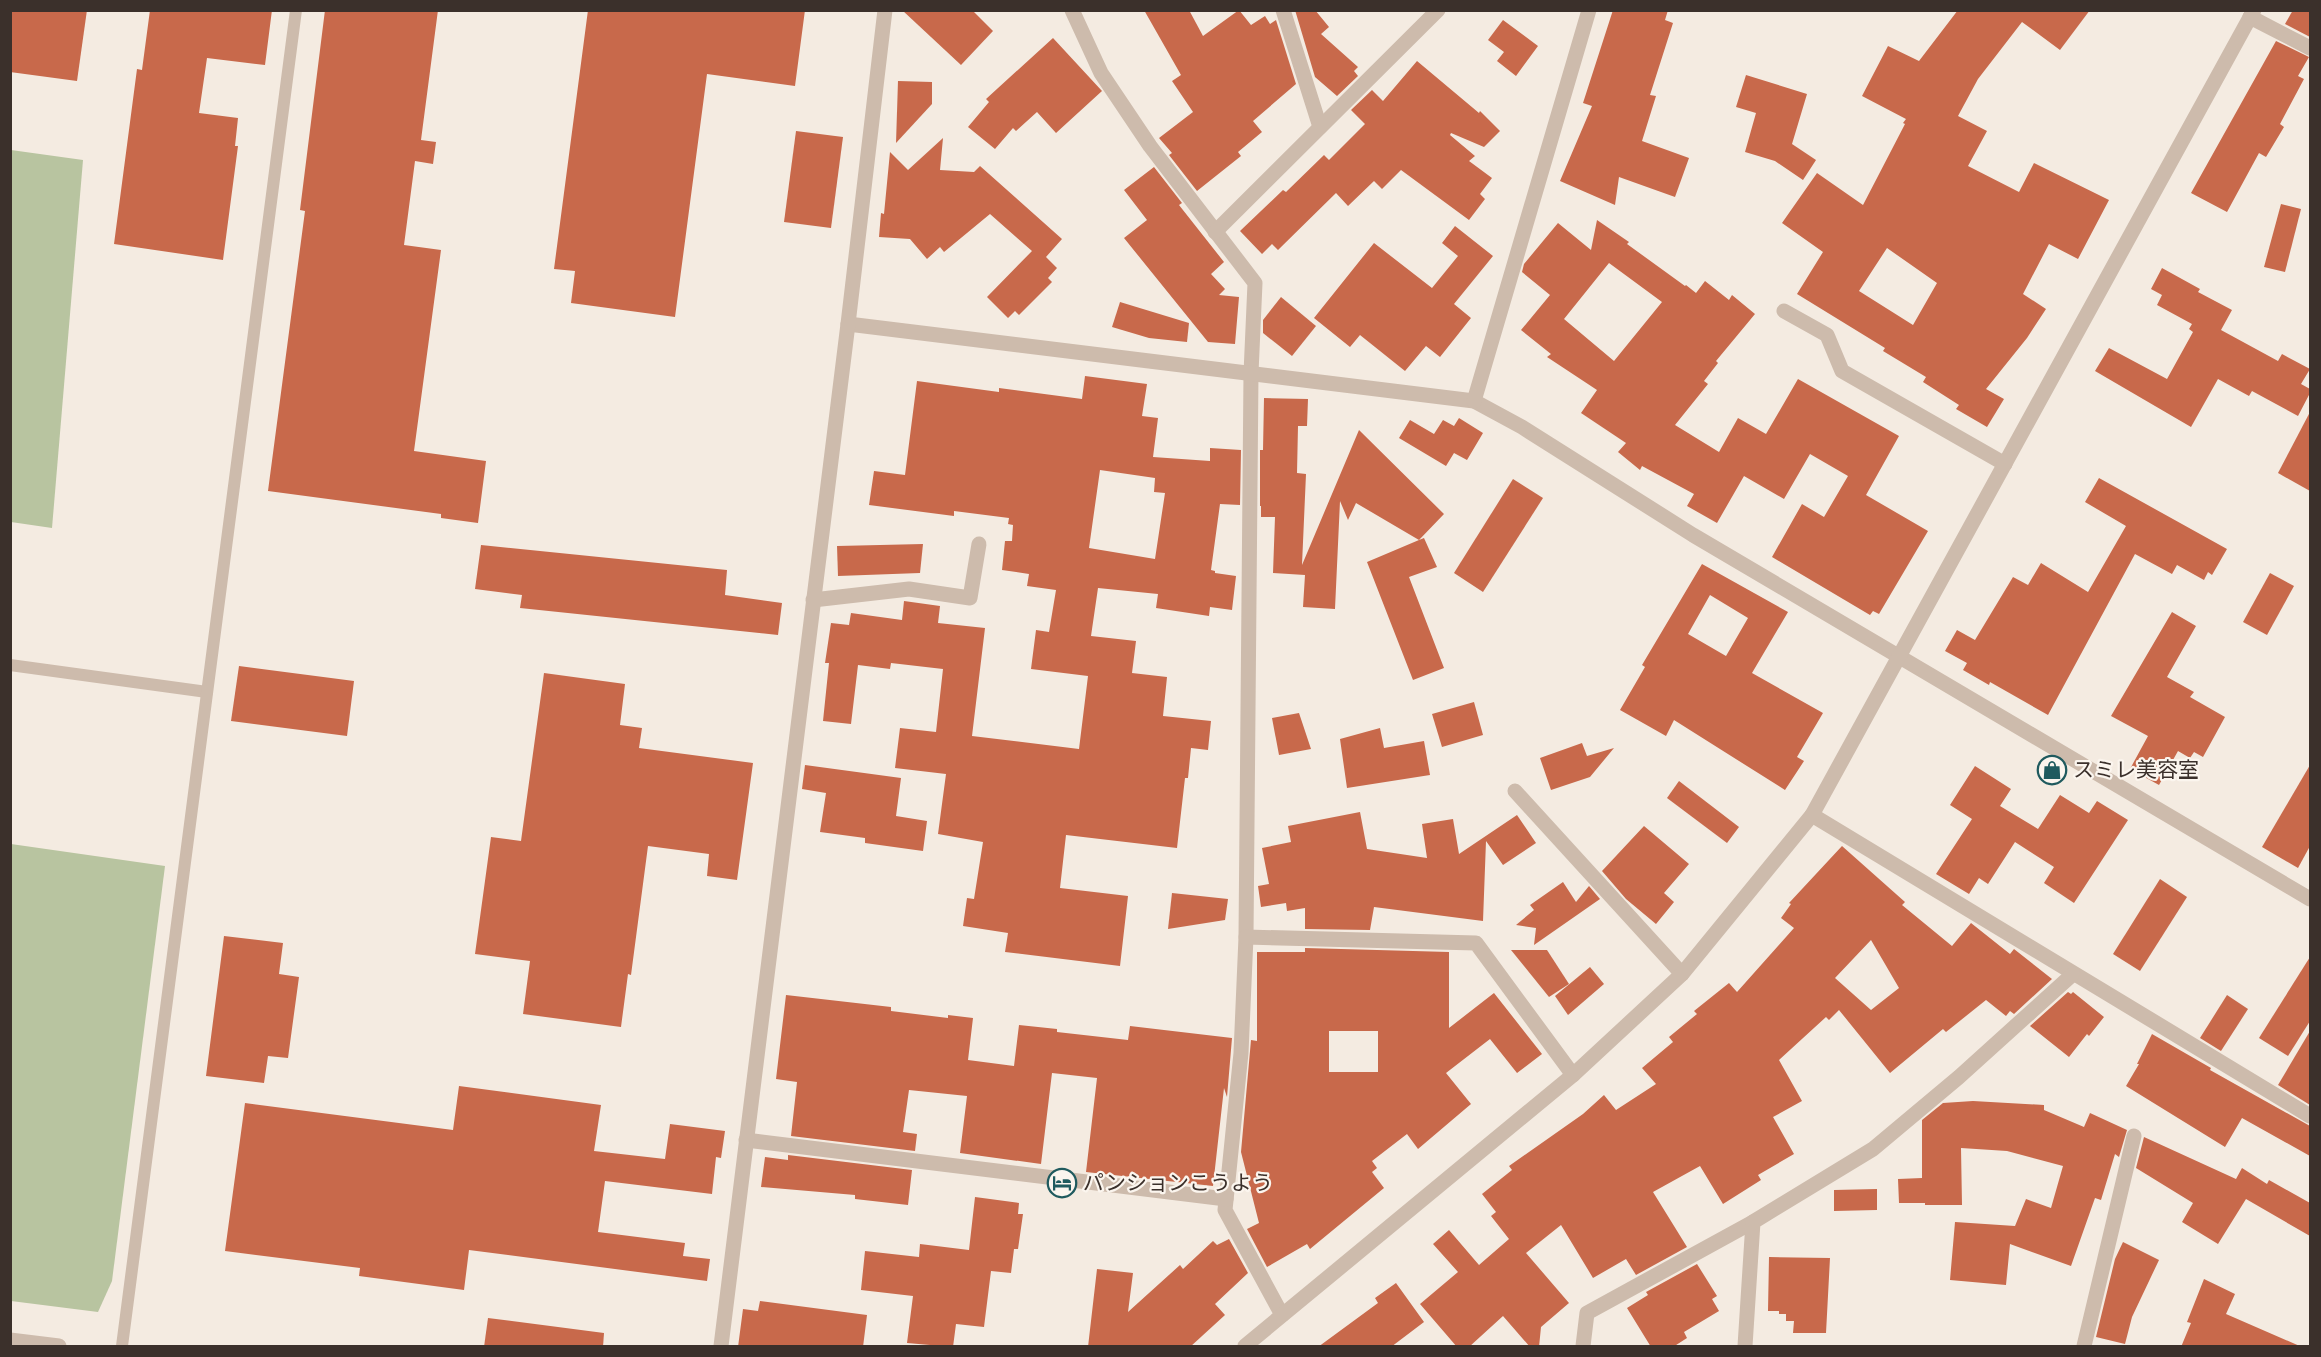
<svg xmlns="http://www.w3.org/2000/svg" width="2321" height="1357" font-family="'DM Sans','Noto Sans JP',sans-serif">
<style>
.green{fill:#b8c4a0}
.building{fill:#c8694b;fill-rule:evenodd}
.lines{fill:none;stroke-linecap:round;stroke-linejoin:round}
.service{stroke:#cdbbac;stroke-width:12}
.minor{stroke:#cdbbac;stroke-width:15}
.tertiary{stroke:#cdbbac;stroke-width:15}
.labels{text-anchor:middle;stroke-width:4.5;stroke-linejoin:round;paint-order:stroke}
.poi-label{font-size:21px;fill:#3b302b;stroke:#fbf5ee;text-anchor:start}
</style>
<rect width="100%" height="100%" fill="#f4ebe1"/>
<!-- green -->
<g class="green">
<polygon points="11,150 83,160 52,528 11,522"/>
<polygon points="11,844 165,866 112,1281 98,1312 11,1301"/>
</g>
<!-- building -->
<g class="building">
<polygon points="10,10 87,10 77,81 10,72"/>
<polygon points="150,10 272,10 265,65 207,58 199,113 238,118 235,146 238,146 223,260 114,244 137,69 142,70"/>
<polygon points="325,10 438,10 421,140 436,142 433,164 415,161 404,245 441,250 414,451 486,461 478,523 441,518 441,514 268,491 305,211 300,210"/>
<polygon points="588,10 805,10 795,86 707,74 675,317 571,303 575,271 554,269"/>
<polygon points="902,10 972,10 993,31 961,65"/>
<polygon points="1144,10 1189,10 1203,36 1239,10 1251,25 1265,16 1270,24 1276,20 1296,84 1253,121 1262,132 1238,152 1241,156 1197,191 1169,155 1172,153 1159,138 1193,112 1172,81 1181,75"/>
<polygon points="1295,10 1315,10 1329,27 1321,34 1358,67 1354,71 1358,76 1337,96 1315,77"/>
<polygon points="1613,10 1668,10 1665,20 1673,23 1650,95 1656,96 1642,141 1689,158 1675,197 1619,177 1615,205 1560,181 1592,106 1583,103"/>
<path d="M1958,10H2090L2060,50L2022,22L1978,79L1958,116L1987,131L1968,166L2019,192L2034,163L2109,200L2078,259L2049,244L2023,294L2046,309L2027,338L1986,389L2004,399L1987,427L1956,409L1959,405L1923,382L1926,377L1883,351L1885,348L1797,294L1823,252L1782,223L1817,173L1863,205L1905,124L1903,123L1906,119L1862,96L1888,46L1919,61ZM1887,248L1937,283L1913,325L1859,291Z"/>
<polygon points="2293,10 2310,10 2310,37 2285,24"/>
<polygon points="1503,20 1538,46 1516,76 1497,61 1504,52 1488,40"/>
<polygon points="1053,38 1102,91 1056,133 1037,112 1016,131 1013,128 995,149 968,127 989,102 986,99"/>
<polygon points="2276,41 2309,57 2298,76 2304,79 2280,124 2284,127 2266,157 2259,153 2227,212 2191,193"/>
<polygon points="1417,61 1479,113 1480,111 1500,131 1484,147 1451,133 1450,135 1475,156 1469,161 1492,178 1480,194 1485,199 1469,220 1401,170 1382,189 1374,181 1348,206 1336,193 1278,250 1272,244 1262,254 1240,231 1283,190 1286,192 1324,155 1329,160 1365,124 1351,110 1372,90 1383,101"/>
<polygon points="1746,75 1807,94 1792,144 1816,160 1803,180 1775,161 1745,152 1756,113 1736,107"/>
<polygon points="898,81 932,82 932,104 896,143"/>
<polygon points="796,131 843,137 831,228 784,222"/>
<polygon points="943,138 940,170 974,172 980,166 1062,239 1046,257 1057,268 1048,278 1052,282 1019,315 1015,311 1008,318 987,297 1032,251 990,214 944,252 940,247 927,259 910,239 879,237 881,213 884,214 890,152 908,170"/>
<polygon points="1154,167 1182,203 1179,205 1224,262 1211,274 1225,289 1219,295 1239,297 1235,344 1208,342 1124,238 1147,220 1124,190"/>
<polygon points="2281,204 2301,209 2285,272 2264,267"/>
<path d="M1597,220L1629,242L1627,244L1685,286L1686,285L1696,293L1705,281L1729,300L1732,295L1755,314L1716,361L1718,363L1704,381L1708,384L1675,425L1719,452L1738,418L1766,434L1798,379L1899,436L1866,495L1928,531L1879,614L1873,611L1870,615L1772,557L1802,504L1824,517L1848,476L1810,454L1784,499L1744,476L1717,523L1687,506L1694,494L1642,466L1640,470L1618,452L1626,443L1581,413L1597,390L1547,357L1551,354L1521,330L1550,295L1522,272L1524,264L1558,223L1591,250ZM1609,263L1662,302L1614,361L1564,319Z"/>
<polygon points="1455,226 1493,256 1454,304 1471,318 1440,357 1426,346 1405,371 1360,335 1350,347 1314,318 1374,243 1432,288 1458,256 1442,243"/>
<polygon points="2162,268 2200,289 2198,292 2232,310 2221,330 2278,361 2282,354 2310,369 2301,384 2310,389 2310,393 2298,416 2252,391 2249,396 2218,379 2191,427 2095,371 2109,348 2167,379 2193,332 2189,329 2192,324 2157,305 2162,295 2151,289"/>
<polygon points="1281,297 1316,326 1292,356 1263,333 1263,320"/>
<polygon points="1120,302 1189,323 1187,342 1149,338 1112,327"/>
<path d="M1085,376L1147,384L1142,416L1158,418L1153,457L1210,461V448L1241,450L1240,505L1220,504L1211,570L1215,571V573L1236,576L1232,610L1210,607L1209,616L1156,608L1158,594L1098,588L1091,636L1136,641L1132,673L1167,677L1163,716L1211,721L1208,750L1191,748L1188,778H1185L1177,848L1066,835L1060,888L1128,896L1120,966L1005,952L1008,933L963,926L967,898L974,899L983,842L938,834L946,774L895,768L900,728L936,732L943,669L891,663L890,669L858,665L851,724L823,721L829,663H825L831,623L849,625L851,613L902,620L904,601L940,606L938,623L985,628L972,736L1079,749L1088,676L1031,669L1036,630L1049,632L1056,590L1027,586L1029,574L1002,570L1005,541H1012L1013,525L1008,524L1009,518L954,511V516L869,505L874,471L905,475L917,381L999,392V388L1082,399ZM1100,470L1155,478L1154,492L1165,493L1155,559L1089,548Z"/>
<polygon points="1264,398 1308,399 1307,426 1298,426 1297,473 1306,474 1302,565 1359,430 1444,514 1419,540 1424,538 1437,567 1409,577 1444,668 1413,680 1367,562 1419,540 1356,503 1348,520 1340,501 1335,609 1303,607 1305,575 1273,573 1275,517 1261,517 1261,506 1260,506 1260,450 1263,450"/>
<polygon points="2310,412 2310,491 2278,473"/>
<polygon points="1459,418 1483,433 1467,460 1454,453 1446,466 1399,438 1410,420 1434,434 1443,420 1454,426"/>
<polygon points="2099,478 2227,549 2212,575 2208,572 2204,580 2177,565 2172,574 2135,554 2048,715 1990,682 1989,685 1963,670 1967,663 1945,651 1957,630 1975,640 2013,577 2028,585 2041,563 2088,592 2126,526 2085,502"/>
<polygon points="1513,479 1543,498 1483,592 1454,573"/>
<polygon points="923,544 920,573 838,576 837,546"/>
<polygon points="481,545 727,570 725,595 782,603 778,635 520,608 522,595 475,589"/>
<path d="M1702,564L1788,612L1752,673L1823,713L1797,757L1804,761L1785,790L1674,720L1666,736L1620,710L1645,667L1642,665ZM1710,595L1748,618L1726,656L1688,634Z"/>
<polygon points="2270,573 2294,586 2267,635 2243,622"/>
<polygon points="2172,612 2196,626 2167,677 2194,692 2190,697 2225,717 2203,757 2194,752 2190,758 2178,751 2159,785 2130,769 2148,736 2111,716"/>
<polygon points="239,666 354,681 347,736 231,721"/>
<polygon points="544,673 625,684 620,725 642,728 639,748 753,763 737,880 707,876 709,854 648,846 631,975 628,974 621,1027 523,1014 530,961 475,954 491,837 521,841"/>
<polygon points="1474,702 1483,735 1442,747 1432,714"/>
<polygon points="1299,713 1311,749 1279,755 1272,718"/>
<polygon points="1380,728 1384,748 1424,741 1430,775 1347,788 1340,739"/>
<polygon points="1582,743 1587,756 1614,748 1590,777 1551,790 1540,758"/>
<polygon points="805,765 901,778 896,816 927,821 923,851 865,843 865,838 820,832 826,793 802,789"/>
<polygon points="2310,765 2310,846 2298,868 2262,847"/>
<polygon points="1975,766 2011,789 2000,806 2038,829 2060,795 2089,813 2097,801 2128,820 2074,903 2044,883 2054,867 2015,842 1988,884 1979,878 1969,894 1936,874 1972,819 1950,805"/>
<polygon points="1679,781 1739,827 1727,843 1667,798"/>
<polygon points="1360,812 1367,849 1427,858 1422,824 1453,819 1459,854 1517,815 1536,843 1503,865 1486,841 1483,921 1374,907 1370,930 1305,929 1305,908 1287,911 1286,903 1261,907 1258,886 1269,884 1262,848 1291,842 1288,826"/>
<polygon points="1644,826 1689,864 1664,893 1674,902 1656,924 1626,899 1602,871"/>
<path d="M1842,846L1905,902L1902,905L1952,946L1971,923L2010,954L2014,949L2052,979L2014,1014L2010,1011L2006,1016L1986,1000L1946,1032L1943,1029L1890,1073L1839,1010L1829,1020L1826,1017L1779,1060L1802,1101L1773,1117L1794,1154L1758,1175L1761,1180L1723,1204L1700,1166L1653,1192L1687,1247L1636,1275L1626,1259L1593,1278L1561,1225L1526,1253L1569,1303L1541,1327L1539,1347H1530L1503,1316L1469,1347H1457L1420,1304L1458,1272L1433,1244L1449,1230L1479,1265L1509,1239L1491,1216L1496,1212L1482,1194L1512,1170L1509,1166L1583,1114L1604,1095L1616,1110L1656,1084L1642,1068L1673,1042L1669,1037L1697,1014L1694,1011L1729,983L1737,992L1794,928L1781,918L1791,904L1789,903ZM1871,940L1899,988L1871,1010L1835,978Z"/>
<polygon points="2160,879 2187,897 2140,971 2113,954"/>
<polygon points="1563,882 1576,902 1589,886 1600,899 1534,945 1536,928 1516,925 1534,910 1530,905"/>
<polygon points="1172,893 1228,899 1225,920 1168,929"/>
<polygon points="224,936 283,943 279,974 299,977 288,1058 268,1056 264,1083 206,1076"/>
<path d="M1305,948L1449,952V1028L1494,993L1542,1054L1517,1073L1490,1039L1446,1073L1471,1104L1418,1149L1407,1134L1372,1161L1377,1168L1372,1172L1384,1188L1310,1249L1307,1244L1267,1267L1247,1229L1259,1223L1241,1152L1251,1040L1257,1041V952H1305ZM1329,1031H1378V1072H1329Z"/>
<polygon points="1511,950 1547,950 1569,984 1549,997"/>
<polygon points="2310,957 2310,1021 2288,1056 2259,1038"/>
<polygon points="1590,967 1604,984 1568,1015 1555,996"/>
<polygon points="2068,992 2071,994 2073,992 2104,1017 2089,1036 2087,1034 2069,1057 2030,1026"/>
<polygon points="786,995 891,1007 891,1011 948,1018 948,1015 973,1018 968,1060 1014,1066 1019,1025 1057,1029 1057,1032 1128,1040 1130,1026 1232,1038 1227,1097 1224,1088 1213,1186 1086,1172 1097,1078 1052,1073 1041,1164 960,1153 967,1096 909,1090 903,1132 917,1134 915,1151 791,1136 797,1082 776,1079"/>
<polygon points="2227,995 2248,1009 2221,1051 2200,1038"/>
<polygon points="2310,1031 2310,1105 2278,1085"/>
<polygon points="2152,1034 2211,1068 2210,1070 2310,1126 2310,1156 2242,1118 2225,1147 2126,1086 2139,1064 2137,1064"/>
<polygon points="459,1086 601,1105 594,1151 665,1159 670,1124 725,1131 721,1158 716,1157 712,1194 605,1181 598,1232 685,1243 683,1256 710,1259 707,1281 469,1250 464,1290 359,1276 360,1268 225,1251 245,1103 453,1130"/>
<polygon points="1973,1101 2044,1105 2044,1110 2084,1127 2090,1113 2127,1130 2119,1157 2115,1154 2101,1200 2095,1198 2071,1266 2010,1244 2006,1285 1950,1280 1955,1222 2015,1226 2026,1199 2051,1208 2063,1166 2007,1151 1961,1148 1962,1205 1925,1205 1925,1203 1899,1203 1898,1179 1922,1178 1922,1120 1943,1103"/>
<polygon points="2144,1137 2236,1179 2242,1168 2267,1184 2269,1180 2310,1203 2310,1236 2246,1199 2218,1244 2182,1222 2193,1203 2136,1168"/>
<polygon points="788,1155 912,1170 908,1205 855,1199 855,1195 761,1187 765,1157 788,1160"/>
<polygon points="1877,1189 1877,1210 1834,1211 1834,1190"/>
<polygon points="975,1197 1019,1203 1018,1214 1023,1214 1018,1249 1014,1249 1011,1273 991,1271 984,1327 956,1324 953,1347 907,1343 913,1296 861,1290 865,1251 919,1257 920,1244 969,1250"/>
<polygon points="1229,1239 1248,1273 1215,1304 1225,1315 1190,1347 1088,1347 1097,1269 1133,1273 1128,1312 1180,1265 1183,1269 1213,1241 1217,1245"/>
<polygon points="2123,1242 2159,1260 2132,1317 2125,1344 2096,1337 2115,1259"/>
<polygon points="1769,1257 1830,1258 1826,1333 1793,1333 1794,1321 1786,1321 1786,1314 1779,1314 1779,1311 1768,1311"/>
<polygon points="1697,1264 1717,1296 1712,1299 1719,1311 1684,1332 1687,1338 1673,1347 1651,1347 1627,1308 1648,1295 1646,1292"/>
<polygon points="2204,1279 2235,1294 2226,1314 2302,1347 2181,1347 2191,1323 2187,1322"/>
<polygon points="1396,1283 1424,1322 1391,1347 1318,1347 1378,1303 1375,1298"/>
<polygon points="760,1301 867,1315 863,1347 738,1347 743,1309 758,1311"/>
<polygon points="488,1318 604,1333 603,1347 484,1347"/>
</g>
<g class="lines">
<!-- service -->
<g class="service">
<polyline points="10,665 207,692"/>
<polyline points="122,1346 296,10"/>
</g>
<!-- minor -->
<g class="minor">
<polyline points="1072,10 1101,73 1150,146 1255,283 1251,373 1246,937 1241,1053 1225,1210 1282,1315"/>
<polyline points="1283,10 1320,127"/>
<polyline points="2250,17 2310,48"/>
<polyline points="1215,232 1438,10"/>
<polyline points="1784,311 1827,335 1842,371 2005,464"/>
<polyline points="848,324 1474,401 1522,427 1693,535 2310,899"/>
<polyline points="1474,401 1589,10"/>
<polyline points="813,600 909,589 970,598 979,544"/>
<polyline points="1515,791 1682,974"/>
<polyline points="1812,815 2310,1116"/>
<polyline points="1246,937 1476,943 1573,1075"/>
<polyline points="746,1140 1226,1199"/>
<polyline points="721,1346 848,324 885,10"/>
<polyline points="1583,1346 1587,1313 1753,1222"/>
<polyline points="1745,1346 1753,1222 1873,1149 1959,1077 2073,974"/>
<polyline points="2084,1346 2134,1136"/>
</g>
<!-- tertiary -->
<g class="tertiary">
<polyline points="10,1340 59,1346"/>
<polyline points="1245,1346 1573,1075 1682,974 1812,815 2254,10"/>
</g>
</g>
<!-- icons -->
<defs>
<g id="shop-ring" transform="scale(1.5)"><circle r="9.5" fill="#fbf5ee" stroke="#1f5a5e" stroke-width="1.5"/><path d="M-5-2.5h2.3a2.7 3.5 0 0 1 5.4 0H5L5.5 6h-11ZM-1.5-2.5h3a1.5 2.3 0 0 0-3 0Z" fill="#1f5a5e"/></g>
<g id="hotel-ring" transform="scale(1.5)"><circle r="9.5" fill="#fbf5ee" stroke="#1f5a5e" stroke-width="1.5"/><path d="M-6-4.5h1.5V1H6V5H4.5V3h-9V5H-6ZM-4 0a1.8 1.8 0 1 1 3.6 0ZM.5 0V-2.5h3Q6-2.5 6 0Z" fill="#1f5a5e"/></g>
</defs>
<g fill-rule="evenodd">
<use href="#shop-ring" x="2052" y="770"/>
<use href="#hotel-ring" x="1062" y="1183"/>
</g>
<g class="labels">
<!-- poi labels -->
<g class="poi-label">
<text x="2073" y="777">スミレ美容室</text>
<text x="1083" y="1190">パンションこうよう</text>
</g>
</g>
<!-- border -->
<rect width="2321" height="1357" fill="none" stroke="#3b302b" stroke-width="24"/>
</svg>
